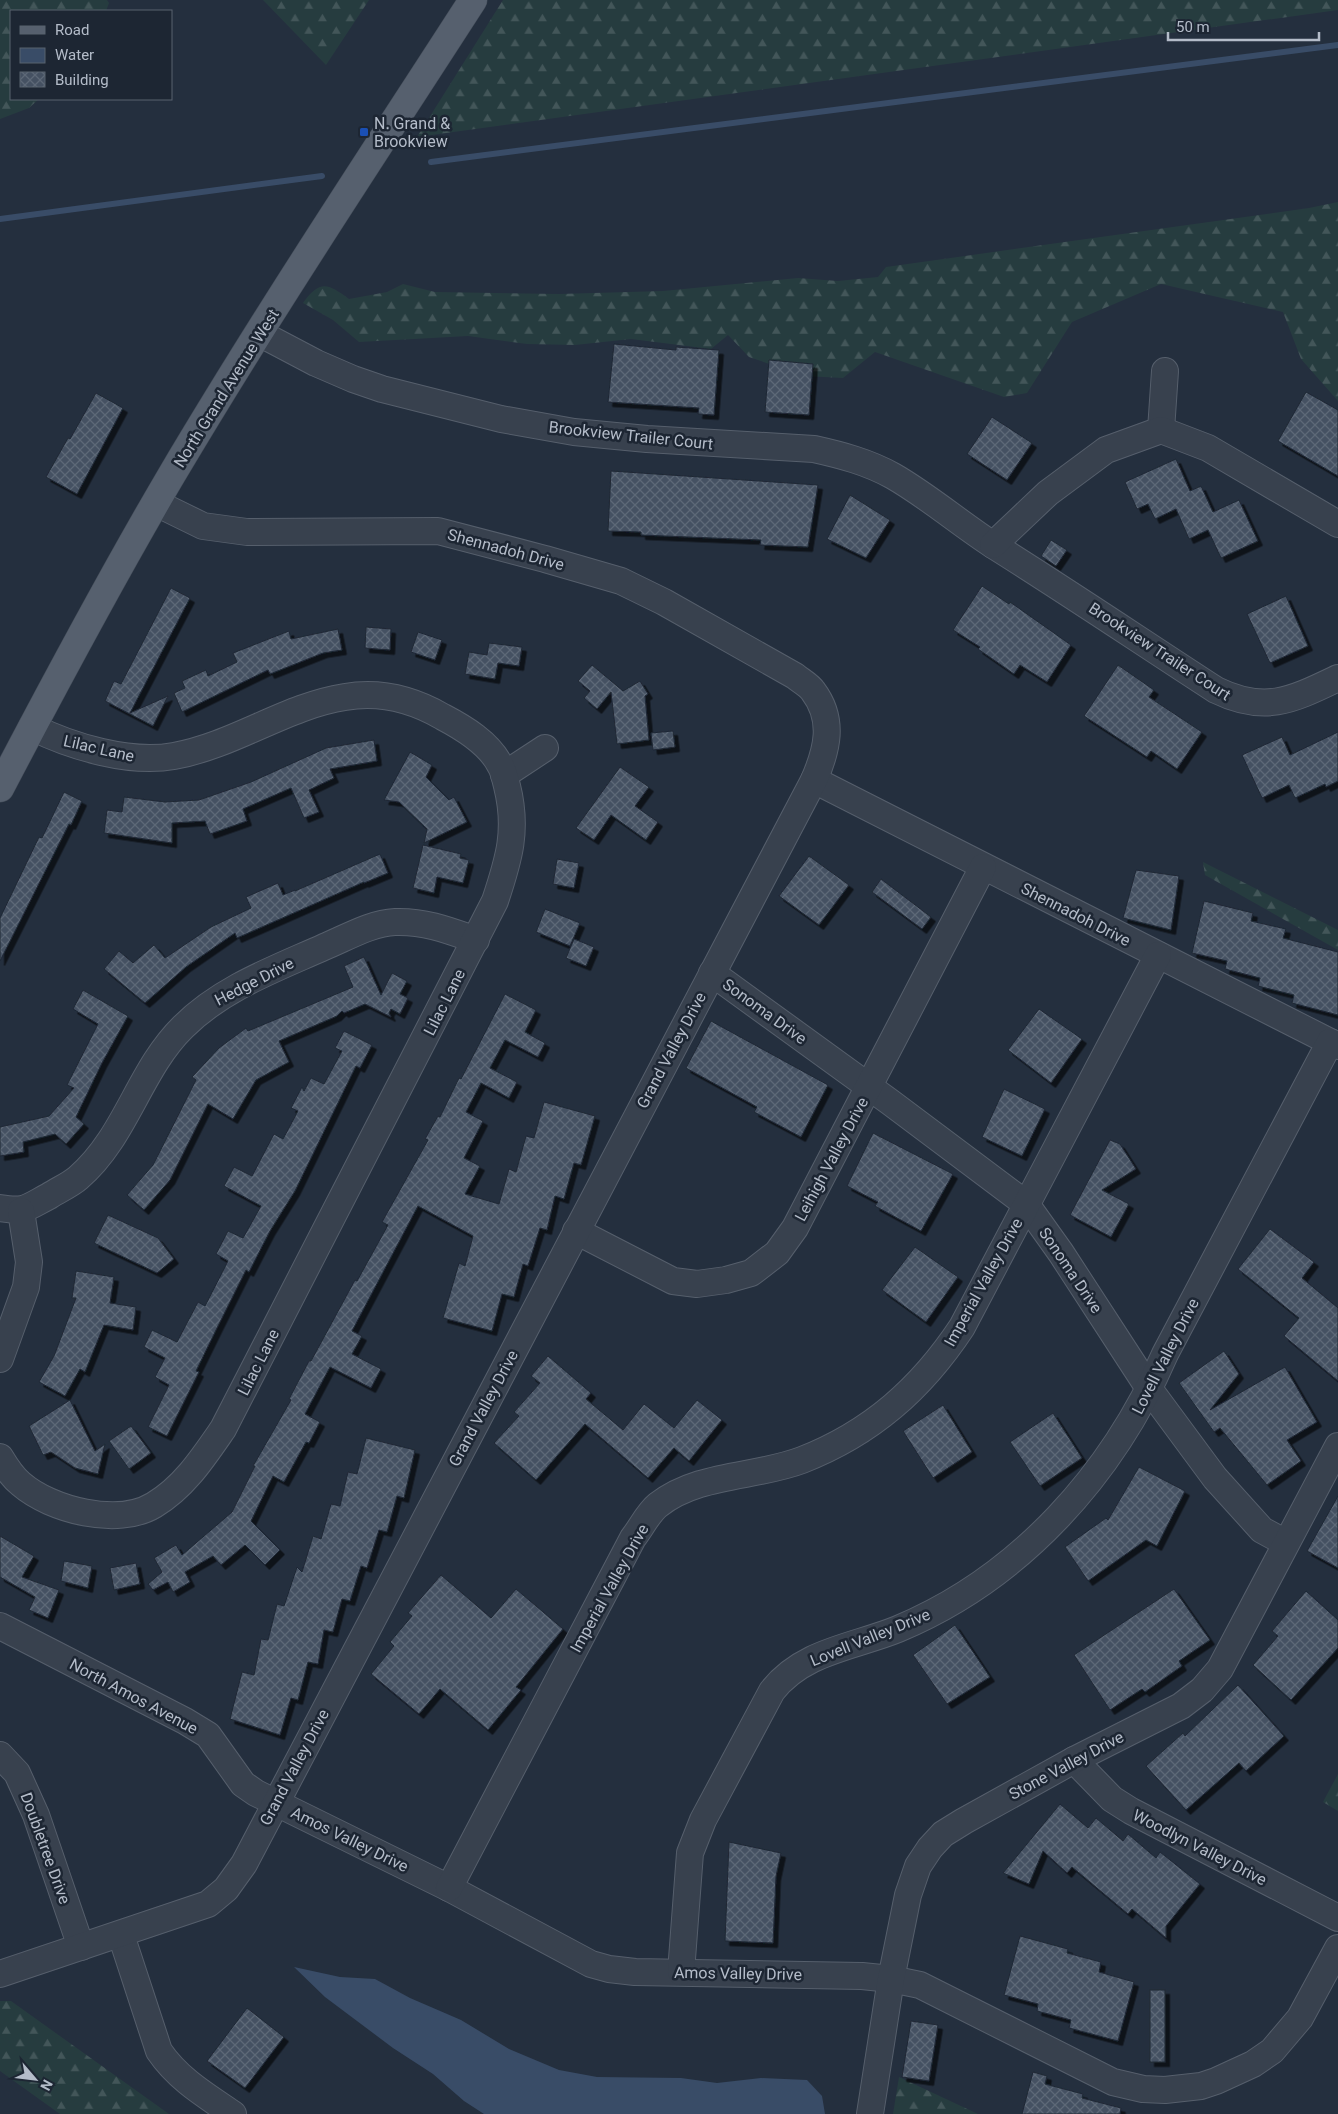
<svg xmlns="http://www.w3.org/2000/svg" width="1338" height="2114" font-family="Roboto,sans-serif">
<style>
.forest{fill:url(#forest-firs)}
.water{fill:#394c67}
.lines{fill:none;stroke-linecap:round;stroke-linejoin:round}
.stream{stroke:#394c67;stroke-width:6}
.building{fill:url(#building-cross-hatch);stroke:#1f2835;filter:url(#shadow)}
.minor-casing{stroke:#565f6c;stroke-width:28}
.major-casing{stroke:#414a57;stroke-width:29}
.minor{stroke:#38414e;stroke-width:26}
.major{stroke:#56606e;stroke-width:28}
.transit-dot{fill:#1a4fb4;stroke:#1d2633;stroke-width:2}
.labels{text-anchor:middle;stroke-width:5;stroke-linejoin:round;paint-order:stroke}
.poi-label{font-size:16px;fill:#b4bcc9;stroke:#1d2633;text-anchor:start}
.street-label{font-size:16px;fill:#b4bcc9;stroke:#1d2633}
</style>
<defs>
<pattern id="forest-firs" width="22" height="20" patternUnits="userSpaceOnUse" patternTransform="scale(1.25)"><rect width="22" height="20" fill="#263c3f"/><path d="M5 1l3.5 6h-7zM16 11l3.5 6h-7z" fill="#435659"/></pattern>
<pattern id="building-cross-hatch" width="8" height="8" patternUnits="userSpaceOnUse" patternTransform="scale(1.25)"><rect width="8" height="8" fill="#455162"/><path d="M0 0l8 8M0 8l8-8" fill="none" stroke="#5d6877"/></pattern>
<filter id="shadow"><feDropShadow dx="4.5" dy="4.5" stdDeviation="0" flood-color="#0009"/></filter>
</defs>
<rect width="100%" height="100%" fill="#242f3e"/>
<!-- forest -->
<g class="forest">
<polygon points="0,0 107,0 109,3 106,11 11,11 11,99 39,99 29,108 0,119"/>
<polygon points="263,0 369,0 326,65"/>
<polygon points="503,0 1338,0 1338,10 417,137"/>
<path d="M1338,202V401L1301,359L1283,312L1161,284L1072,322L1027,393L1004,397L875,352L843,378L805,376L749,357L728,335L711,349L631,339L575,345L527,344L468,336L359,342L333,320L303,303C320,280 327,283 349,299L387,292L403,284L435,292L559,294L663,291L798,278L838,281L878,277L886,267L1309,208Z"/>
<polygon points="1203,862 1338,930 1338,950 1205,875"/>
<polygon points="1338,1774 1338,1811 1323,1802"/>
<polygon points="0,2001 11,2001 169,2114 60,2114 0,2071"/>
<polygon points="899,2077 978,2114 893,2114"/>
</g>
<!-- water -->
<polygon class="water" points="294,1967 340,1977 375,1979 410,1998 461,2020 509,2049 559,2070 597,2077 681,2078 717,2083 761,2078 807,2080 822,2096 825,2114 484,2114 464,2101 433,2074 393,2048 325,1997"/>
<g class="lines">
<!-- stream -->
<g class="stream">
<polyline points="431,162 1338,45"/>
<polyline points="0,219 322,176"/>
</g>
</g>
<!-- building -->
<g class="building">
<polygon points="614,344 676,350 676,347 719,350 714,415 698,414 699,408 608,402"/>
<polygon points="769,360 813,364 809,415 765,412"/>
<polygon points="1306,392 1338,410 1338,476 1278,441"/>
<polygon points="96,393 123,408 77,494 46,477 68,438 70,439"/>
<polygon points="992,417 1032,443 1007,480 967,454"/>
<polygon points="1176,459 1190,491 1201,486 1213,512 1239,500 1258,541 1221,558 1208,530 1189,539 1176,509 1155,519 1148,504 1137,509 1125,482"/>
<polygon points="611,471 818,485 808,547 760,545 761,540 641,535 641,532 608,531"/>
<polygon points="850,495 890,520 866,558 827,539"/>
<polygon points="1051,540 1067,550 1056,566 1041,556"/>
<polygon points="982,586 1009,604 1010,602 1071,645 1047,682 1020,665 1014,674 978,649 980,647 953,630"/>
<polygon points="171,588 190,598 130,713 168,696 153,726 105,701 114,681 121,684"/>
<polygon points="1286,596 1308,646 1270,663 1247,614"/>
<polygon points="366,627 391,629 390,650 365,648"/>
<polygon points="338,629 342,650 323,653 270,674 268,670 182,712 174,693 185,688 182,681 206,670 208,676 237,662 233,653 289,631 291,639"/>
<polygon points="418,632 442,640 435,660 411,652"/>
<polygon points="489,643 522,647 519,666 498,663 495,679 465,674 469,652 487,655"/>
<polygon points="592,665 623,691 640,681 648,694 645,696 649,740 617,744 611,692 597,709 584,698 590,691 578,681"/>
<polygon points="1118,665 1154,690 1149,697 1202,732 1177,769 1151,751 1147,757 1084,716"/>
<polygon points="673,731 675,747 653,750 651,733"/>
<polygon points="1338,732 1338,781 1326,787 1325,784 1295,798 1289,785 1262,798 1242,755 1282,737 1290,755"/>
<polygon points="374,740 377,761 330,769 334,778 309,790 319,812 304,818 291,788 243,809 247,821 210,834 205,821 172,823 172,843 104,833 107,810 122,812 124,797 165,802 199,800 251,782 326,748"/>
<polygon points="410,752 432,765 426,777 449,800 454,797 467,822 424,843 427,829 399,802 384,800"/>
<polygon points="620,767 649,787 635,806 658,822 646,840 611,815 594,840 576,828"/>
<polygon points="64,792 82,801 71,825 69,824 0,961 0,918 39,837 42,838"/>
<polygon points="423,845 461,854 460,858 469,860 463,883 437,877 434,893 413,888"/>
<polygon points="380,854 388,873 364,883 364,882 237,938 235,933 186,967 145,1003 104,969 119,951 133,963 154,945 165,958 211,927 251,908 246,897 278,883 283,895 295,890 295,891"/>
<polygon points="809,856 849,885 819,925 779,896"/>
<polygon points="557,859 579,863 574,888 553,884"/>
<polygon points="1136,870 1179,876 1171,930 1123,918"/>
<polygon points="881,879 931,917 922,929 872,892"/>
<polygon points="1204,901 1253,913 1251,921 1286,929 1283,938 1338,952 1338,1015 1292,1003 1294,995 1258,986 1260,978 1225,969 1227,961 1192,953"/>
<polygon points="545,909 580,923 570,946 536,932"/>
<polygon points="574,939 594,947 586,966 566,958"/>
<polygon points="364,957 381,995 392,973 407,981 400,994 408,998 400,1014 391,1009 389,1013 391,1017 365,1004 344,1013 342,1011 337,1016 279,1041 289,1062 256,1080 233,1119 208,1104 170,1180 144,1210 127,1195 153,1165 196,1080 192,1077 219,1048 246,1028 248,1031 353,987 344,966"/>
<polygon points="83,990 128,1016 102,1063 76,1117 84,1124 66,1144 55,1134 23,1142 24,1152 0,1156 0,1127 49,1116 74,1088 67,1085 98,1024 73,1009"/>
<polygon points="505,994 536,1010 525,1032 545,1043 538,1057 505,1040 490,1068 517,1082 509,1098 481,1083 466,1112 483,1121 464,1158 480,1166 465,1194 499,1204 509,1169 516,1172 526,1136 534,1138 544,1102 595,1116 581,1165 574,1163 564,1199 555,1196 547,1230 540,1228 528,1266 523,1264 514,1297 502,1294 492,1331 443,1318 459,1263 465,1266 473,1236 418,1206 352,1331 362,1336 352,1354 381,1369 371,1388 330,1367 305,1414 320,1422 309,1443 306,1442 284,1482 273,1476 251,1521 280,1550 265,1565 245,1545 221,1565 213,1556 185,1572 190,1582 173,1592 168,1582 153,1590 148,1584 162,1572 154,1558 176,1545 182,1555 232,1512 255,1466 253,1466 291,1400 289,1399 309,1361 311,1361 355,1280 357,1281 388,1225 382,1222 428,1140 425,1139 438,1116 440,1117 459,1078 461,1079"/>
<polygon points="1039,1009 1082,1039 1051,1083 1008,1050"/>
<polygon points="711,1021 828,1085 801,1137 754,1112 757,1107 686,1068"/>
<polygon points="344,1031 372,1045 360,1068 356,1066 295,1191 270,1231 249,1272 246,1270 217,1328 196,1371 199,1372 167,1436 148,1427 169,1385 155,1377 165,1358 144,1347 152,1330 177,1342 198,1302 205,1306 228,1261 216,1254 228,1231 243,1238 261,1206 224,1186 234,1167 252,1176 274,1134 283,1139 298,1111 291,1108 302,1087 304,1091 311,1078 324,1084 342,1051 335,1048"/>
<polygon points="1004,1089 1045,1109 1022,1156 982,1137"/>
<polygon points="873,1133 953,1174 921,1231 875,1206 878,1202 847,1186"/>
<polygon points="1110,1140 1120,1144 1136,1169 1102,1190 1129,1204 1111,1237 1070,1215"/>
<polygon points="108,1215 158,1238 174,1259 157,1273 94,1243"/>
<polygon points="1270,1229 1314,1262 1302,1278 1338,1308 1338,1381 1284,1336 1299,1318 1238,1269"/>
<polygon points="915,1247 958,1277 926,1322 882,1290"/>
<polygon points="76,1271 114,1277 110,1303 136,1307 133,1330 104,1325 85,1372 80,1369 65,1396 39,1382 54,1356 76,1298 72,1298"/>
<polygon points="1224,1351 1239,1374 1210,1410 1285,1367 1317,1422 1287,1440 1301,1461 1267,1485 1220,1428 1214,1432 1179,1383"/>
<polygon points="548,1356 591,1393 586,1399 623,1430 644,1404 674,1428 697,1400 722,1420 689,1461 674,1448 648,1478 585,1424 536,1480 494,1443 519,1416 514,1412 540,1383 531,1376"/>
<polygon points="70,1400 95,1451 105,1444 98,1474 75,1468 51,1452 43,1455 29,1426"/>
<polygon points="943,1405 972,1452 933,1478 903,1431"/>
<polygon points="1053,1413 1082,1458 1040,1486 1010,1442"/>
<polygon points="131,1426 151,1453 129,1469 109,1441"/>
<polygon points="366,1438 415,1450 404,1498 397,1496 387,1532 379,1530 367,1568 361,1566 350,1601 342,1599 333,1632 324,1630 318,1664 308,1662 298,1700 291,1698 280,1735 230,1719 242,1672 254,1675 261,1639 268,1640 277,1604 284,1606 297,1567 302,1572 313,1536 321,1539 331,1504 340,1506 348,1472 357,1474"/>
<polygon points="1139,1467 1185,1491 1157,1546 1146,1540 1088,1581 1065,1547 1106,1518 1108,1520"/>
<polygon points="1338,1496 1338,1568 1307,1551"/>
<polygon points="0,1536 34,1556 22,1577 59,1590 48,1618 29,1610 35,1597 0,1577"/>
<polygon points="64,1561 92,1566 88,1588 61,1581"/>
<polygon points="136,1563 140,1584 114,1590 110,1568"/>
<polygon points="441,1575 491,1618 516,1589 563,1629 516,1687 521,1690 488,1730 440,1689 419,1714 371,1674 394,1646 390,1642 412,1616 408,1613"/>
<polygon points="1174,1589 1210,1640 1179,1661 1182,1666 1145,1692 1142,1689 1110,1710 1074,1655"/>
<polygon points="1306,1591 1338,1620 1338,1648 1291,1700 1253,1665 1278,1636 1272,1631"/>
<polygon points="955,1625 990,1677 947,1704 913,1655"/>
<polygon points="1238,1685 1284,1736 1246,1771 1239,1763 1186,1810 1146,1766 1183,1733 1185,1736"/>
<polygon points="1060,1804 1088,1828 1096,1818 1123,1841 1128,1834 1156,1858 1160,1852 1200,1884 1166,1926 1166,1938 1132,1909 1128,1914 1072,1867 1067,1873 1043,1851 1029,1884 1003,1873"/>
<polygon points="729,1842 781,1853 776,1876 773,1943 725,1941"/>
<polygon points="1020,1936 1068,1949 1067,1953 1101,1962 1099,1972 1134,1982 1118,2041 1069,2028 1071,2020 1037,2011 1038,2004 1004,1995"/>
<rect x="1150" y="1990" width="15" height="72"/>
<polygon points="247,2008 284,2037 245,2088 207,2061"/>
<polygon points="911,2021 938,2025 929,2081 902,2077"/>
<polygon points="1033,2072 1047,2076 1045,2084 1083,2094 1082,2098 1121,2108 1120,2114 1022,2114"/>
</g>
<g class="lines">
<!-- minor casing -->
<g class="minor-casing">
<g id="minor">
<path d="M259,333L316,363L353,379L382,389L501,419L574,432L647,439L814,449C841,455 868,462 893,476C928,496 959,523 993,545C1068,592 1142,642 1216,690C1265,714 1292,700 1338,678"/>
<polyline points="1161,430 1165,371"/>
<polyline points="993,545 1048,493 1106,450 1161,430 1208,448 1338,524"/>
<polyline points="504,775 545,748"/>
<polyline points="814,780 1338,1046"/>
<polyline points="712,973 890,1102 1026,1204 1061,1253 1150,1390 1215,1478 1262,1530 1286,1543"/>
<path d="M0,1208C26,1212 26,1208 49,1196C58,1190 70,1185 78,1178C126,1137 139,1070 183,1027C222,988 275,969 324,947C346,938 371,923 395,922C425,921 448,930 476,940"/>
<polyline points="576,1231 673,1281 697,1284 726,1280 751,1273 777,1253 795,1228 983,867"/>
<polyline points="0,1359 26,1287 29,1262 21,1211"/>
<path d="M0,1457C6,1467 12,1477 21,1484C51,1510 118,1527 154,1505C184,1487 203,1458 223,1429L495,901C509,859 518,830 507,786C505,779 504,771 500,765C489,743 464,728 443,717C412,699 380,691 345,697C286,706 235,745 174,756C130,764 72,747 32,727"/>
<polyline points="0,1626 185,1721 208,1735 243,1784 256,1793 449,1888 591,1964 609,1969 635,1972 862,1976 891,1979 920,1985 1113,2082 1143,2089 1165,2090 1201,2086 1216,2081 1253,2064 1272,2051 1300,2018 1338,1948"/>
<polyline points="0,1755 17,1773 36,1815 81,1947"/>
<polyline points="1074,1760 1112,1799 1131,1811 1338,1918"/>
<path d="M449,1888L633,1538C641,1528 648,1513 658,1505C699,1473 755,1478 802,1460C871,1433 921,1389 962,1327L1158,955"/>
<path d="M121,1935L159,2051C178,2079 205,2095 233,2114"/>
<path d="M681,1972L690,1853L703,1820L772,1691C803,1651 854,1647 898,1629C1020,1578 1113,1474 1165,1354L1330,1042"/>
<path d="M0,1974L208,1904L226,1889L244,1864L814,780C827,750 835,720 813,691C809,685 801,681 795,676L664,602L621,581L545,559L438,531L247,532L203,526L156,503"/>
<polyline points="870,2114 891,1979 908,1895 918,1866 930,1848 943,1834 964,1821 1074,1760 1181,1706 1202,1690 1220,1669 1338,1446"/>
</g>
</g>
<!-- major casing -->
<g class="major-casing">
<path id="major" d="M0,788C55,683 111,578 171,476C267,314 371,158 473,0"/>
</g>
<!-- minor -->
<use href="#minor" class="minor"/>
<!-- major -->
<use href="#major" class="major"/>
</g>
<!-- markers -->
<rect class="transit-dot" x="359" y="127" width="10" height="10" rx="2.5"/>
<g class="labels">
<!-- poi labels -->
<g class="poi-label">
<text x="374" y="129">N. Grand &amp;<tspan x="374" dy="18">Brookview</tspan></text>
</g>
<!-- street labels -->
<g class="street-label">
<text transform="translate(226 388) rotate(-58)" y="6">North Grand Avenue West</text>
<text transform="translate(631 435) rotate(6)" y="6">Brookview Trailer Court</text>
<text transform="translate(506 549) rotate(15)" y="6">Shennadoh Drive</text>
<text transform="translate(1160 651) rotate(33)" y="6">Brookview Trailer Court</text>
<text transform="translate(99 748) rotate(13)" y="6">Lilac Lane</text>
<text transform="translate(1076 914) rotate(27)" y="6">Shennadoh Drive</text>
<text transform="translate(254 981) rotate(-27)" y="6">Hedge Drive</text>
<text transform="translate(444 1002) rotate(-63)" y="6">Lilac Lane</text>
<text transform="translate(765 1011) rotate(36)" y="6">Sonoma Drive</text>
<text transform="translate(671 1050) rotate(-62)" y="6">Grand Valley Drive</text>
<text transform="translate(831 1159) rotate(-62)" y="6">Leihigh Valley Drive</text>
<text transform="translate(1071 1270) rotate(56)" y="6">Sonoma Drive</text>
<text transform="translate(983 1282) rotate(-61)" y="6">Imperial Valley Drive</text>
<text transform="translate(1165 1356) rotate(-63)" y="6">Lovell Valley Drive</text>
<text transform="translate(258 1362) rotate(-63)" y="6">Lilac Lane</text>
<text transform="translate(483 1408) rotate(-62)" y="6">Grand Valley Drive</text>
<text transform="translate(609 1588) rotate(-61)" y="6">Imperial Valley Drive</text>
<text transform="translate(870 1637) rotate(-22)" y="6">Lovell Valley Drive</text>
<text transform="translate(134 1696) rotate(28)" y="6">North Amos Avenue</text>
<text transform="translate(1066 1765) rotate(-28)" y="6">Stone Valley Drive</text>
<text transform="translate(294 1767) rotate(-62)" y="6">Grand Valley Drive</text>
<text transform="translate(350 1839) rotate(26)" y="6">Amos Valley Drive</text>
<text transform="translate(1200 1847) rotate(27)" y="6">Woodlyn Valley Drive</text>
<text transform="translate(46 1848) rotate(70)" y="6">Doubletree Drive</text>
<text transform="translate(738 1973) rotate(1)" y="6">Amos Valley Drive</text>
</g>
</g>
<!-- legend -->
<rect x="10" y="10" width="162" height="90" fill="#1d2633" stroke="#59626f"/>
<rect x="20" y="26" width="25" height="8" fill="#56606e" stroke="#59626f"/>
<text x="55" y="35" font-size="15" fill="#b4bcc9">Road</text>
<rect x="20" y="48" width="25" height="15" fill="#394c67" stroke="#59626f"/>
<text x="55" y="60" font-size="15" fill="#b4bcc9">Water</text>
<rect x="20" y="72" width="25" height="15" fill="url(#building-cross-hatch)" stroke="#59626f"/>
<text x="55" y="85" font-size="15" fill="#b4bcc9">Building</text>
<!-- north arrow -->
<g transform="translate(35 2079) rotate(118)" stroke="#1d2633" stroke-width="4" paint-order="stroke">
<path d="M0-4L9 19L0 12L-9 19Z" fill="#b4bcc9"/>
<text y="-8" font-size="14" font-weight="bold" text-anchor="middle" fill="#b4bcc9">N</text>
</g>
<!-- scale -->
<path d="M1168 32v8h151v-8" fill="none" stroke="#b4bcc9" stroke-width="2.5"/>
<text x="1176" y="32" font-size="15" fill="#b4bcc9" stroke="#1d2633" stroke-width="4" paint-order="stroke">50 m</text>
</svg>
